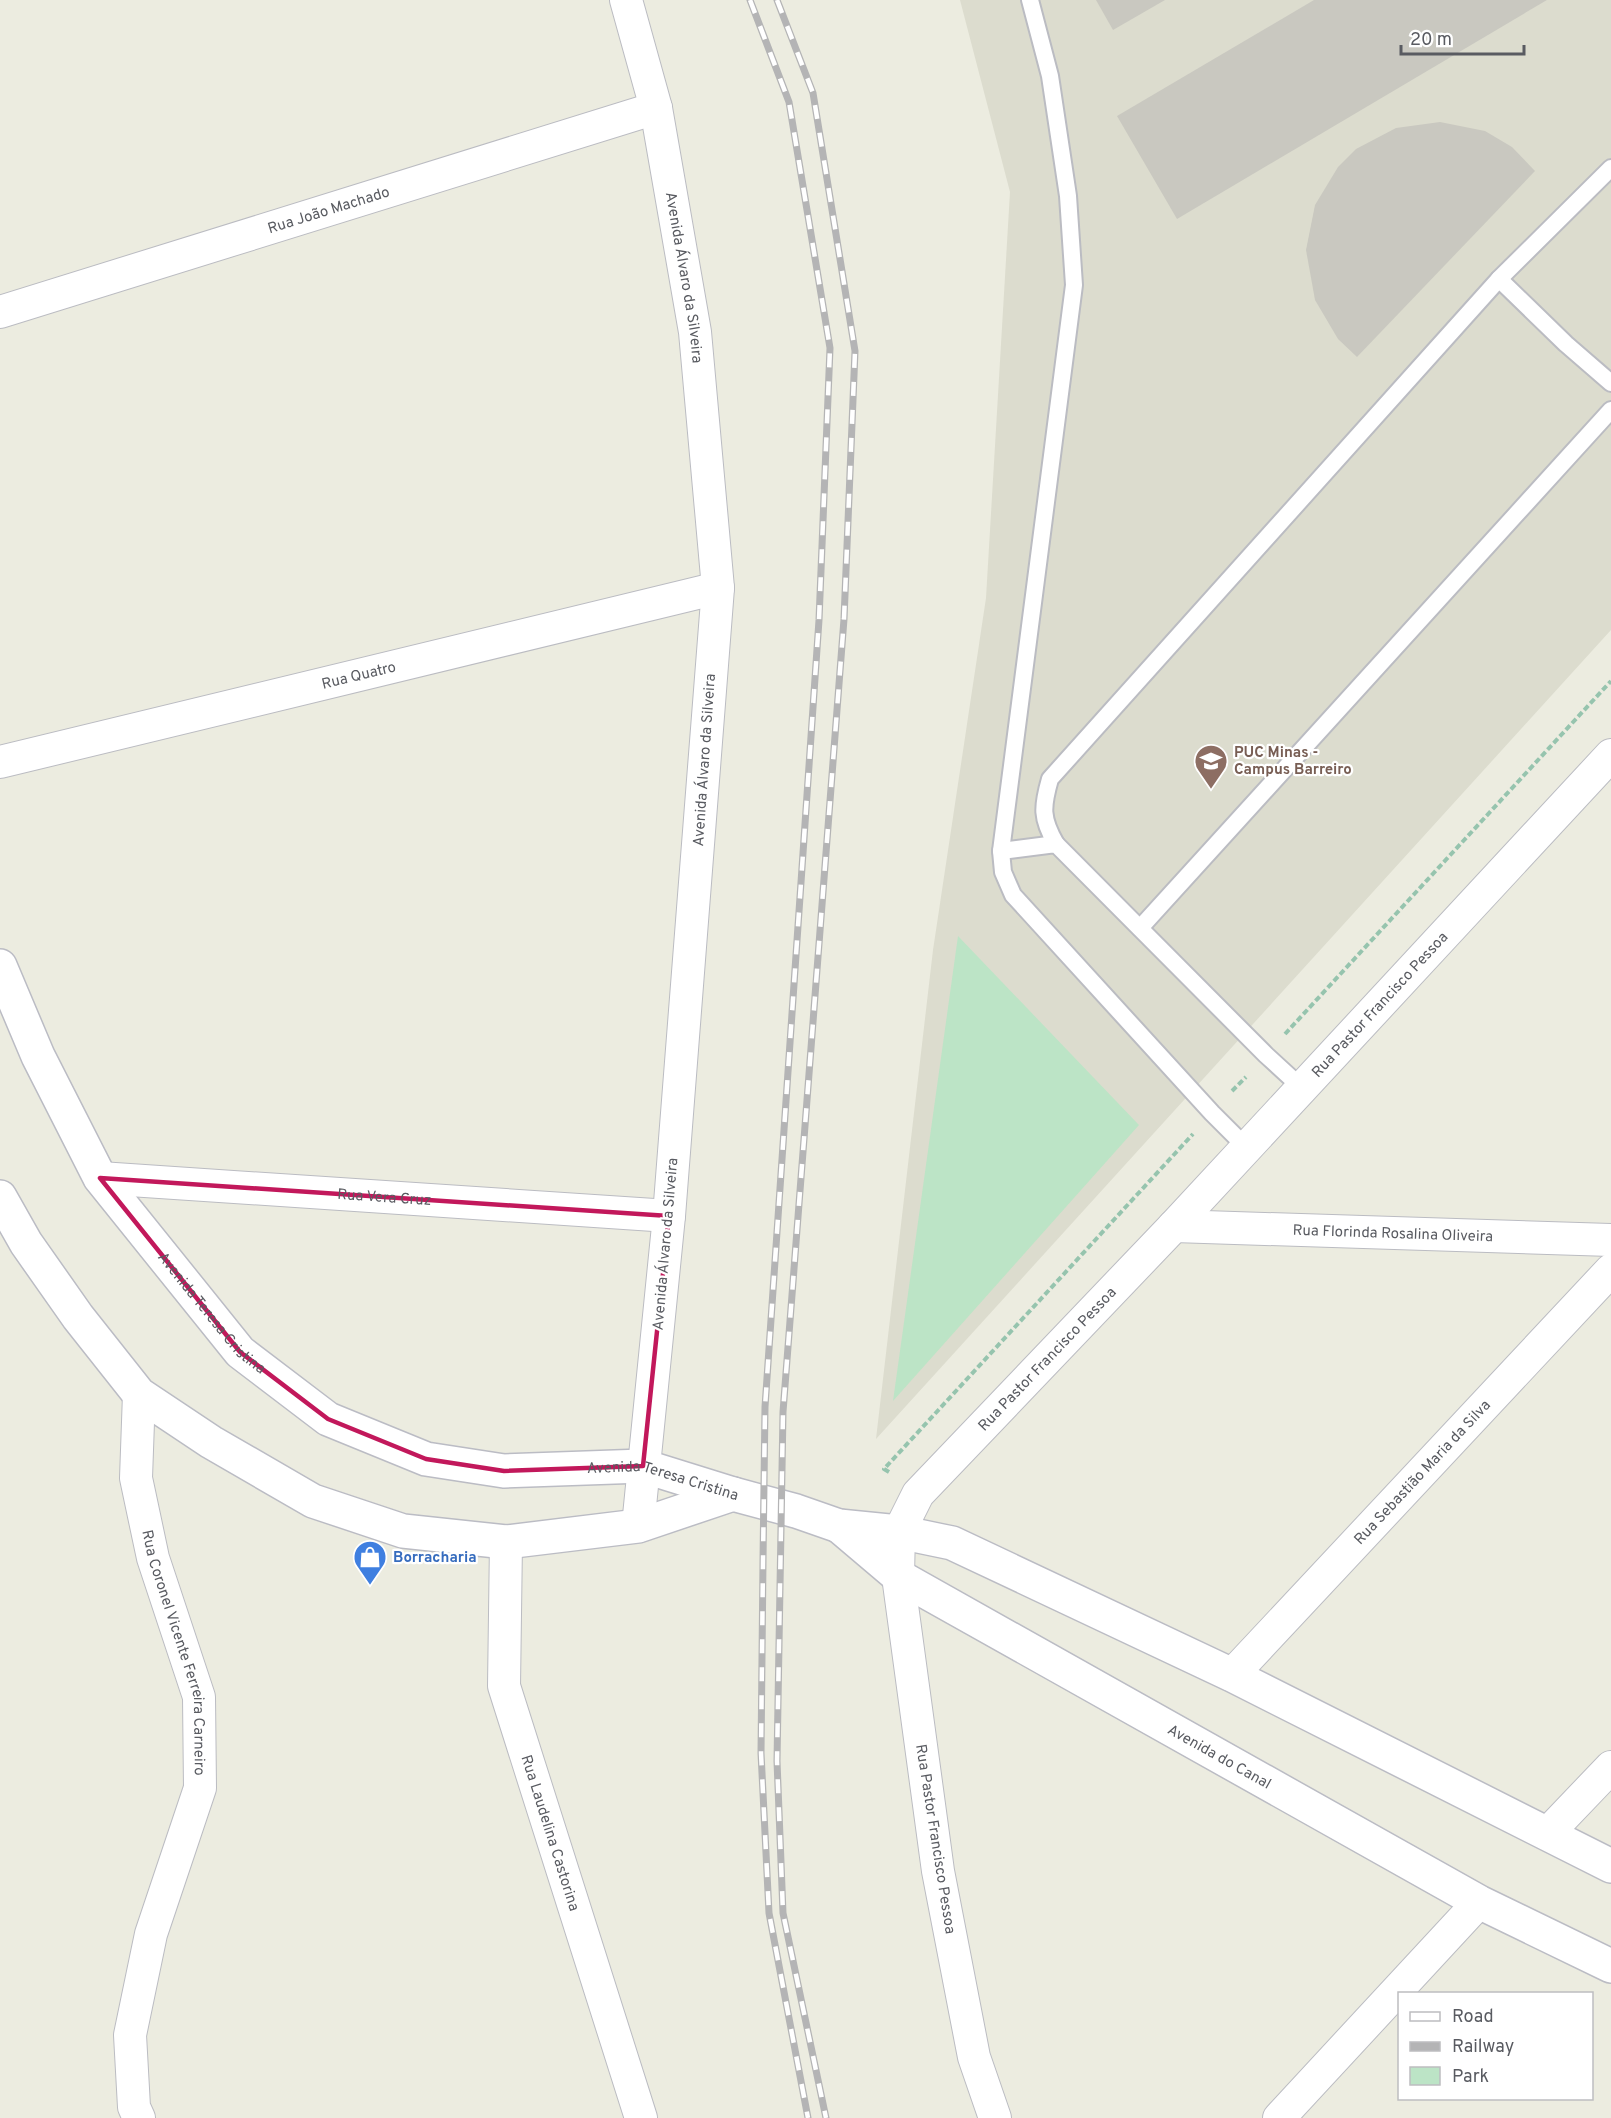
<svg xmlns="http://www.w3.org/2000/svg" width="1611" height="2118" font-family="Overpass,sans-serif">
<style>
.education{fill:#dcdcce}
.green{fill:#bce4c6}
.building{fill:#c9c8c0}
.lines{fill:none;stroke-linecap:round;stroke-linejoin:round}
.lane-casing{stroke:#bbbcc2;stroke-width:20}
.street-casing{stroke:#bbbcc2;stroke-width:34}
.secondary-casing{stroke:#bbbcc4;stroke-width:36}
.path{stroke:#96c4ae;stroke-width:4;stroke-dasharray:6 3;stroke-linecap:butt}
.lane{stroke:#fff;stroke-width:16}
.street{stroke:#fff;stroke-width:32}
.secondary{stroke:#fff;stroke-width:33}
.rail-casing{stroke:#b4b4b5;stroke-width:7}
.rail{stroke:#fff;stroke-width:4.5;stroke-dasharray:14;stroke-linecap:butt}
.marked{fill:none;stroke:#c2185b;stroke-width:4.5;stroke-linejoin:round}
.labels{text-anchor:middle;stroke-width:4.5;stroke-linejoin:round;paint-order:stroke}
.street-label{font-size:15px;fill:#595b61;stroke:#fff}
.education-label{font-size:15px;font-weight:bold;fill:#785e54;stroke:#fff;text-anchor:start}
.shop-label{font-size:15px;font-weight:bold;fill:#366cbe;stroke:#fff;text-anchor:start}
</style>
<rect width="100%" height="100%" fill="#ecece0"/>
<!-- education -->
<polygon class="education" points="960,0 1611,0 1611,630 876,1439 933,950 986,598 1010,192"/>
<!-- green -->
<polygon class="green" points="958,936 1139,1125 893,1401"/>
<!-- building -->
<g class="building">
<polygon points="1096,0 1165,0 1113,30"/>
<polygon points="1314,0 1547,0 1177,219 1117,116"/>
<polygon points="1440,122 1485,131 1512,147 1535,171 1357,357 1338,339 1315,300 1306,250 1315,205 1338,167 1356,149 1396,128"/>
</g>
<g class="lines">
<!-- lane casing -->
<g class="lane-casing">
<g id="lane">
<polyline points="1030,0 1050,76 1068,196 1074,285 1001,851 1003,872 1013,895 1212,1113 1246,1147"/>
<polyline points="1499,279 1611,168"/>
<path d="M1056,844C1041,818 1042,807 1050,779L1499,279L1566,344L1611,383"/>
<polyline points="1001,851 1056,844 1266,1055 1302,1088"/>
<polyline points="1140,928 1611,410"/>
</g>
</g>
<!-- street casing -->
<g class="street-casing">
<g id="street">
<path id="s1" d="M626,0L656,108L695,332L718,588L669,1216L638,1526"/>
<path id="s2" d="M0,312L656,108"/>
<path id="s3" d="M0,762L718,588"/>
<path id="s4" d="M100,1178L669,1216"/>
<path id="s5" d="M1174,1226L1611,1240"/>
<path id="s6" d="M139,1394L136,1478L153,1558L199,1697L200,1788L151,1934L130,2035L134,2107L139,2118"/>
<path id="s7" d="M506,1542L504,1686L641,2118"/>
<path id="s8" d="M1232,1675L1611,1270"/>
<polyline points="1547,1834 1611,1767"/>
<path id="s9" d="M995,2118L974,2057L938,1871L898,1576L899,1532L918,1494L1174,1226L1611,755"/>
<polyline points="1279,2118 1479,1902"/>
</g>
</g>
<!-- secondary casing -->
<g class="secondary-casing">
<g id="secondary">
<path id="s10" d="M0,966L38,1056L100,1178L240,1352L328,1419L426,1459L504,1471L643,1466L733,1494L796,1511L839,1526L899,1532L952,1543L1232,1675L1611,1866"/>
<polyline points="0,1197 26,1243 78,1317 139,1394 211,1442 313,1501 403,1531 506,1542 638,1526 733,1494"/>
<path id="s11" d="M839,1526L898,1576L1479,1902L1611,1966"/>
</g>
</g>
<!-- path -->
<g class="path">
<polyline points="1285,1034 1611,681"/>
<polyline points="1232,1091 1246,1077"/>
<polyline points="889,1472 884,1469 1193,1134"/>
</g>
<!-- lane -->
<use href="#lane" class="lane"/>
<!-- street -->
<use href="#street" class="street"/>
<!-- secondary -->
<use href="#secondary" class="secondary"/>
<!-- rail casing -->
<g class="rail-casing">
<g id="rail">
<polyline points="750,0 789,102 830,348 819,620 765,1407 763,1561 761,1753 769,1913 808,2118"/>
<polyline points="777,0 813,93 855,351 844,619 783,1412 777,1761 783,1913 826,2118"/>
</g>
</g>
<!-- rail -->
<use href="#rail" class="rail"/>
</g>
<!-- marked area -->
<path class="marked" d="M100,1178L669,1216L643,1466L504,1471L426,1459L328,1419L240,1352Z"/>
<!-- icons -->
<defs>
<g id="university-pin" transform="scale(1.725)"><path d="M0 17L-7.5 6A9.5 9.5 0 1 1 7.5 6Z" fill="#8d6e63" stroke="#fff"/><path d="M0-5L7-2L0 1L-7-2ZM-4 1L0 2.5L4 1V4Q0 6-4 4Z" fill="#fff"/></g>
<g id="shop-pin" transform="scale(1.725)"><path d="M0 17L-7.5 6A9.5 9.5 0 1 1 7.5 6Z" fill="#3f7fe0" stroke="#fff"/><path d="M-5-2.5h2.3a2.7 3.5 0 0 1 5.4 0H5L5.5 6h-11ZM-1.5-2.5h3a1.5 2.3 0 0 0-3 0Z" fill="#fff"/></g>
</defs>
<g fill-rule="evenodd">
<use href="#university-pin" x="1211" y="761"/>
<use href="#shop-pin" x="370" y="1557"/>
</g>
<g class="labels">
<!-- street labels -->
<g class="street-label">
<text dy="5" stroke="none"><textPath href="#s2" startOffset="344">Rua João Machado</textPath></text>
<text dy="5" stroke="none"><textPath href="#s1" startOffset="284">Avenida Álvaro da Silveira</textPath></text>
<text dy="5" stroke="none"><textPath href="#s3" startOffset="369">Rua Quatro</textPath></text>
<text transform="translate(704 760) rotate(-86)" y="5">Avenida Álvaro da Silveira</text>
<text dy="5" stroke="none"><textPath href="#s9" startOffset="1311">Rua Pastor Francisco Pessoa</textPath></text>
<text dy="5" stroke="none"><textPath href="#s4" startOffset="285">Rua Vera Cruz</textPath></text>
<text dy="5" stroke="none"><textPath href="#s5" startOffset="219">Rua Florinda Rosalina Oliveira</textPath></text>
<text transform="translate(665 1244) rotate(-85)" y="5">Avenida Álvaro da Silveira</text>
<text dy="5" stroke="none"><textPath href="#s10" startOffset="410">Avenida Teresa Cristina</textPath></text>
<text dy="5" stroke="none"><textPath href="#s9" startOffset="825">Rua Pastor Francisco Pessoa</textPath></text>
<text dy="5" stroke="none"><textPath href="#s8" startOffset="278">Rua Sebastião Maria da Silva</textPath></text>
<text dy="5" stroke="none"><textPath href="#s10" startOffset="914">Avenida Teresa Cristina</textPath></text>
<text dy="5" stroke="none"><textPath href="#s6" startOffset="264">Rua Coronel Vicente Ferreira Carneiro</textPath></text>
<text dy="5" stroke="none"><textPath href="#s11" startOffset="446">Avenida do Canal</textPath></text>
<text dy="5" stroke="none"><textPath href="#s7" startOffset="298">Rua Laudelina Castorina</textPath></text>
<text transform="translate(936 1839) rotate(81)" y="5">Rua Pastor Francisco Pessoa</text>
</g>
<!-- education labels -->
<g class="education-label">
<text x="1234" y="757">PUC Minas -<tspan x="1234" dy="17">Campus Barreiro</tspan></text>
</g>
<!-- shop labels -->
<g class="shop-label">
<text x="393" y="1562">Borracharia</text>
</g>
</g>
<!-- legend -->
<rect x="1398" y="1992" width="195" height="108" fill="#ffffff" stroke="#bdbdc0" stroke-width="1.5"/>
<rect x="1410" y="2012" width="30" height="9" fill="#ffffff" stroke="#bdbdc0" stroke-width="1.5"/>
<text x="1452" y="2022" font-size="18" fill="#595b61">Road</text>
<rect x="1410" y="2042" width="30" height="9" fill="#b4b4b5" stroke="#bdbdc0" stroke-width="1.5"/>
<text x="1452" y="2052" font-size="18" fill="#595b61">Railway</text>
<rect x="1410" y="2067" width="30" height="18" fill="#bce4c6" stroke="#bdbdc0" stroke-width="1.5"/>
<text x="1452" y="2082" font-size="18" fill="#595b61">Park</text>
<!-- scale -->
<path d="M1401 45v9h123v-9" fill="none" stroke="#595b61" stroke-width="3"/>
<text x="1410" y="45" font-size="18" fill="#595b61" stroke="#ffffff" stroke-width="4.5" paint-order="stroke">20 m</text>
</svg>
